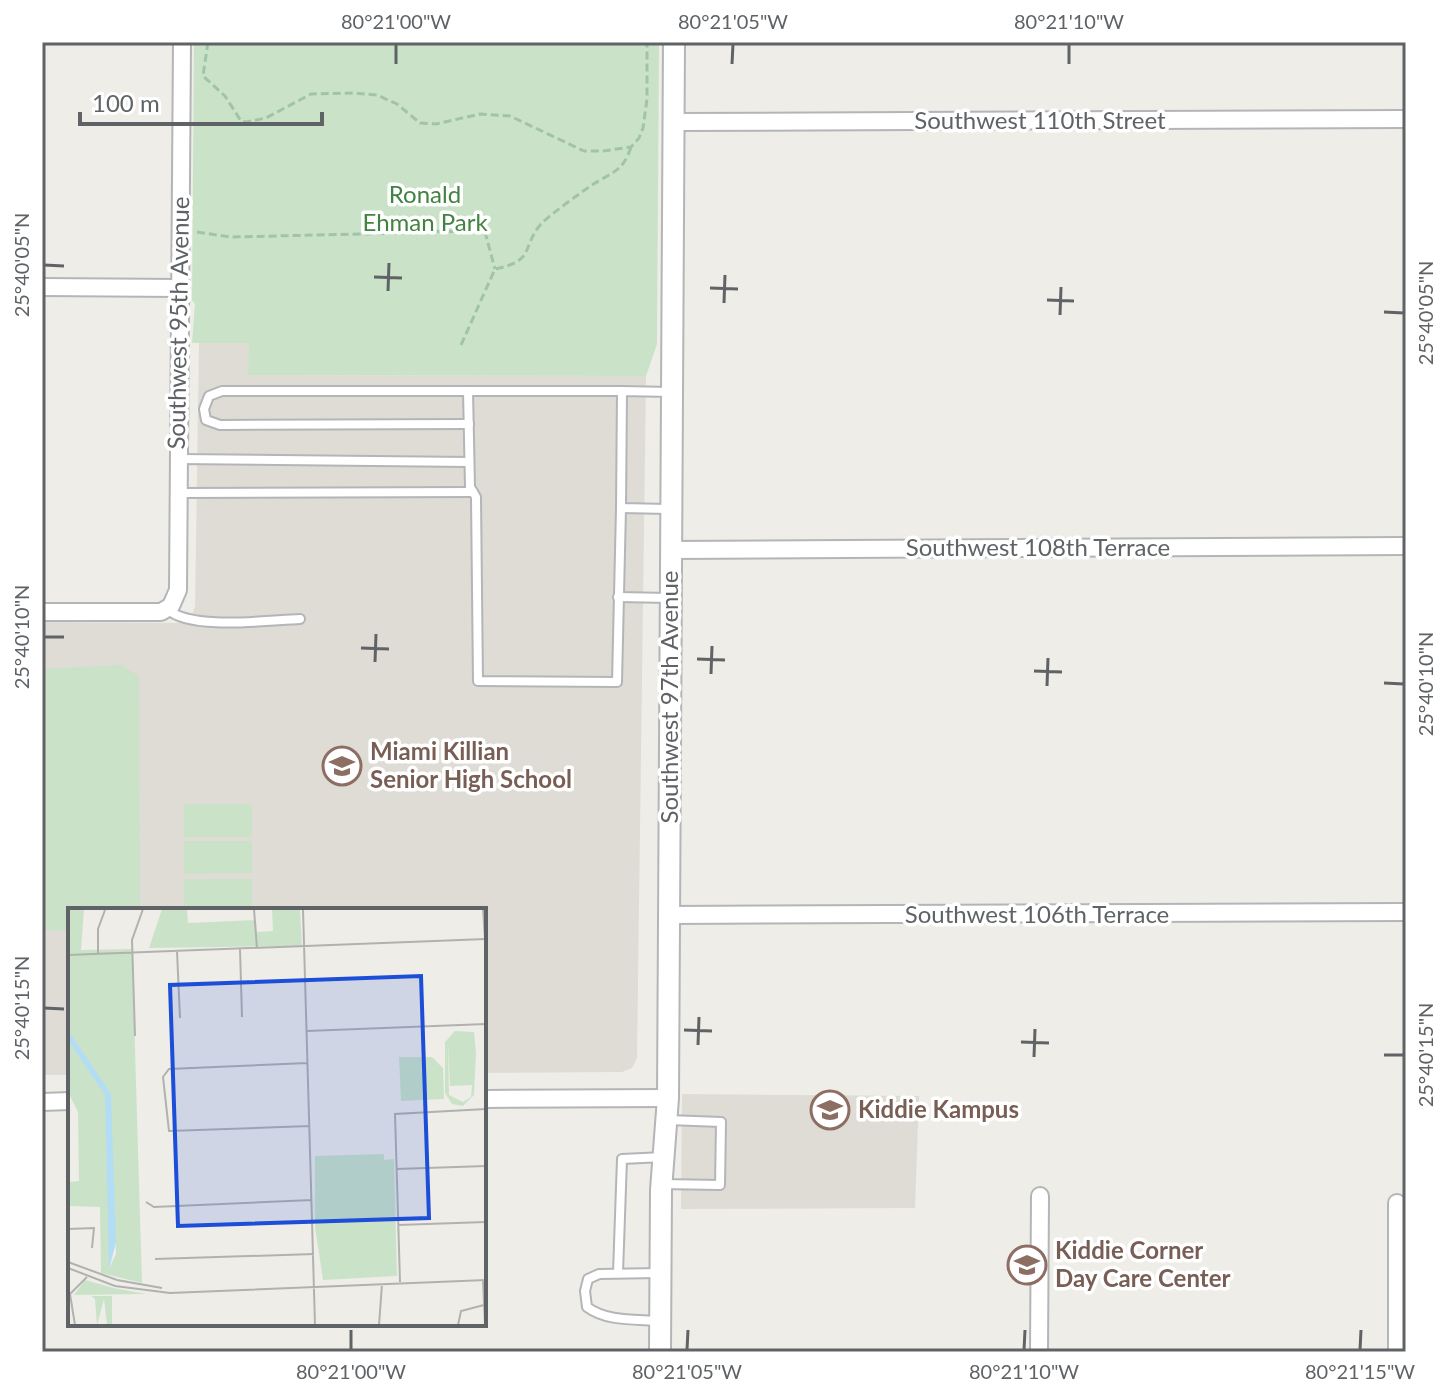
<svg xmlns="http://www.w3.org/2000/svg" width="1448" height="1394" font-family="Lato,sans-serif">
<style>
.education{fill:#dfdcd6}
.green{fill:#cae3c8}
.lines{fill:none;stroke-linecap:round;stroke-linejoin:round}
.service-casing{stroke:#b3b5b8;stroke-width:12}
.minor-casing{stroke:#b3b5b8;stroke-width:20}
.tertiary-casing{stroke:#b3b5b8;stroke-width:24}
.path{stroke:#a1c4a9;stroke-width:3;stroke-dasharray:8 4;stroke-linecap:butt}
.service{stroke:#fff;stroke-width:8}
.minor{stroke:#fff;stroke-width:16}
.tertiary{stroke:#fff;stroke-width:20}
.ticks{fill:none;stroke:#5f6366;stroke-width:3}
.labels{text-anchor:middle;stroke-width:7;stroke-linejoin:round;paint-order:stroke}
.street-label{font-size:24px;fill:#5f6366;stroke:#fff}
.park-label{font-size:24px;fill:#428341;stroke:#fff}
.education-label{font-size:24px;font-weight:bold;fill:#785e54;stroke:#fff;text-anchor:start}
.inset-road{fill:none;stroke:#b1b2b0;stroke-width:2}
.view{fill:#1d4ed8;fill-opacity:0.15;stroke:#1d4ed8;stroke-width:4}
.inset-edge{fill:none;stroke:#5f6366;stroke-width:4}
.neatline{fill:none;stroke:#5f6366;stroke-width:3}
.ticks-label{font-size:20px;text-anchor:middle;fill:#5f6366}
</style>
<rect width="100%" height="100%" fill="#efede8"/>
<!-- education -->
<g class="education">
<polygon points="199,343 249,343 249,375 646,376 637,1058 632,1068 622,1072 484,1073 484,910 70,910 70,1075 42,1075 42,622 179,623 190,619 195,607"/>
<polygon points="682,1094 919,1096 915,1208 681,1209"/>
</g>
<!-- green -->
<g class="green">
<polygon points="194,42 659,42 657,344 646,376 248,375 249,343 192,343 195,304 192,300"/>
<polygon points="121,665 139,676 140,910 70,910 70,931 42,930 42,669"/>
<rect x="184" y="804" width="68" height="33"/>
<polygon points="184,841 252,841 252,873 184,874"/>
<rect x="184" y="879" width="68" height="31"/>
</g>
<g class="lines">
<!-- service casing -->
<g class="service-casing">
<g id="service">
<polyline points="468,391 222,391 209,396 204,409 206,420 220,425 469,424"/>
<polyline points="178,459 469,462"/>
<polyline points="179,493 473,492"/>
<polyline points="621,508 617,682 478,681 476,497 470,487 468,391 622,391"/>
<polyline points="669,509 621,508 622,391 671,392"/>
<polyline points="618,597 670,598"/>
<path d="M167,609C191,631 269,620 300,619"/>
<polyline points="662,1184 720,1185 721,1122 668,1120"/>
<polyline points="618,1273 622,1159 664,1157"/>
<path d="M660,1321C636,1319 607,1322 587,1307L585,1291L588,1279L599,1274L660,1273"/>
</g>
</g>
<!-- minor casing -->
<g class="minor-casing">
<g id="minor">
<polyline points="673,122 1406,119"/>
<polyline points="42,287 179,288"/>
<polyline points="671,550 1406,546"/>
<polyline points="42,612 161,612 171,606 178,590 182,42"/>
<polyline points="669,915 1406,912"/>
<polyline points="484,1099 668,1098"/>
<polyline points="42,1102 70,1101"/>
<polyline points="1397,1203 1397,1352"/>
<polyline points="1039,1352 1040,1196"/>
</g>
</g>
<!-- tertiary casing -->
<g class="tertiary-casing">
<polyline id="tertiary" points="660,1352 661,1190 668,1098 674,42"/>
</g>
<!-- path -->
<g class="path">
<polyline points="208,42 203,76 225,96 241,121 246,122 266,118 311,94 354,93 377,95 397,104 420,123 436,124 480,114 510,116 584,151 603,151 631,147 639,138 643,128 647,99 647,42"/>
<polyline points="197,232 231,237 404,233 415,231 485,232 495,269"/>
<path d="M461,345L495,269C536,261 521,247 541,224C552,213 579,194 592,185C612,172 623,172 631,147"/>
</g>
<!-- service -->
<use href="#service" class="service"/>
<!-- minor -->
<use href="#minor" class="minor"/>
<!-- tertiary -->
<use href="#tertiary" class="tertiary"/>
</g>
<!-- ticks -->
<path class="ticks" d="M396,64V44M732,64L733,44M1069,64V44M44,265L64,266M374,277L402,278M710,288L738,289M388,291L389,263M1047,300L1074,301M724,303L725,275M1384,312L1404,313M1060,315L1061,287M44,637H64M361,648L389,649M697,659L725,660M375,662L376,634M1034,671L1062,672M711,674L712,646M1384,683L1404,684M1047,686L1048,658M44,1008L64,1009M684,1030L712,1031M1021,1042L1049,1043M698,1045L699,1017M1384,1055H1404M1034,1057L1035,1029M351,1350V1330M687,1350L688,1330M1024,1350L1025,1330M1360,1350L1361,1330"/>
<!-- icons -->
<defs>
<g id="school-ring" transform="scale(2)"><circle r="9.5" fill="#fff" stroke="#8d6e63" stroke-width="1.5"/><path d="M0-5L7-2L0 1L-7-2ZM-4 1L0 2.5L4 1V4Q0 6-4 4Z" fill="#8d6e63"/></g>
</defs>
<g fill-rule="evenodd">
<use href="#school-ring" x="342" y="766"/>
<use href="#school-ring" x="830" y="1110"/>
<use href="#school-ring" x="1027" y="1265"/>
</g>
<g class="labels">
<!-- street labels -->
<g class="street-label">
<text x="1040" y="129">Southwest 110th Street</text>
<text transform="translate(179 323) rotate(-89)" y="8">Southwest 95th Avenue</text>
<text x="1038" y="556">Southwest 108th Terrace</text>
<text transform="translate(670 697) rotate(-90)" y="8">Southwest 97th Avenue</text>
<text x="1037" y="923">Southwest 106th Terrace</text>
</g>
<!-- park labels -->
<g class="park-label">
<text x="425" y="203">Ronald<tspan x="425" dy="28">Ehman Park</tspan></text>
</g>
<!-- education labels -->
<g class="education-label">
<text x="370" y="760">Miami Killian<tspan x="370" dy="28">Senior High School</tspan></text>
<text x="858" y="1118">Kiddie Kampus</text>
<text x="1055" y="1259">Kiddie Corner<tspan x="1055" dy="28">Day Care Center</tspan></text>
</g>
</g>
<!-- overview -->
<g transform="translate(68 908)">
<rect width="418" height="418" fill="#efede8"/>
<path d="M0,1H16L13,42L64,41L74,375L33,365L32,299L0,298V274L11,273L10,204L0,184ZM46,298L48,346L41,361V299ZM94,1H119L120,15L188,12L189,24L205,23L204,1H232L234,38L81,40ZM387,123L406,124L408,145L406,187L395,198L384,196L377,185V134ZM380,135L382,178L404,177L403,189L395,194L381,187ZM331,149H364L375,160L376,191L333,193ZM316,246V252L326,251L329,368L255,372L247,319V248ZM17,372L46,380L78,386L6,387ZM23,388H44V417H39L36,391L29,417L27,391Z" fill="#cae3c8" fill-rule="evenodd"/>
<path d="M0,122L43,186L48,334L41,361L37,187L0,132Z" fill="#b2ddf5"/>
<path class="inset-road" d="M186,1L189,41M235,1L247,417M415,1L417,31M172,41L174,109M109,43L112,110M30,46V21L37,2M0,47L418,31M239,123L418,116M67,128L64,32L75,1M240,155L101,161L95,169L101,223L242,218M328,261L418,258M78,294L86,299L244,292M330,317L418,314M0,321L26,320L24,340M87,351L246,346M0,354L49,372L94,380M0,360L47,378L102,385L418,372M415,373L417,417M332,374L327,206L418,201M2,386L7,417M1,387L19,369M311,417L314,376M390,417L393,403L416,397"/>
<path class="view" d="M353,68L361,310L110,318L102,77Z"/>
<rect width="418" height="418" class="inset-edge"/>
</g>
<!-- border -->
<rect width="1448" height="1394" fill="none" stroke="#ffffff" stroke-width="88"/>
<!-- scale -->
<path d="M80 112v12h242v-12" fill="none" stroke="#5f6366" stroke-width="4"/>
<text x="92" y="112" font-size="24" fill="#5f6366" stroke="#ffffff" stroke-width="6" paint-order="stroke">100 m</text>
<rect x="44" y="44" width="1360" height="1306" class="neatline"/>
<g class="ticks-label">
<text x="396" y="29">80°21'00"W</text>
<text x="733" y="29">80°21'05"W</text>
<text x="1069" y="29">80°21'10"W</text>
<text transform="translate(22 265) rotate(-90)" y="7">25°40'05"N</text>
<text transform="translate(1426 313) rotate(-90)" y="7">25°40'05"N</text>
<text transform="translate(22 637) rotate(-90)" y="7">25°40'10"N</text>
<text transform="translate(1426 684) rotate(-90)" y="7">25°40'10"N</text>
<text transform="translate(22 1008) rotate(-90)" y="7">25°40'15"N</text>
<text transform="translate(1426 1055) rotate(-90)" y="7">25°40'15"N</text>
<text x="351" y="1379">80°21'00"W</text>
<text x="687" y="1379">80°21'05"W</text>
<text x="1024" y="1379">80°21'10"W</text>
<text x="1360" y="1379">80°21'15"W</text>
</g>
</svg>
